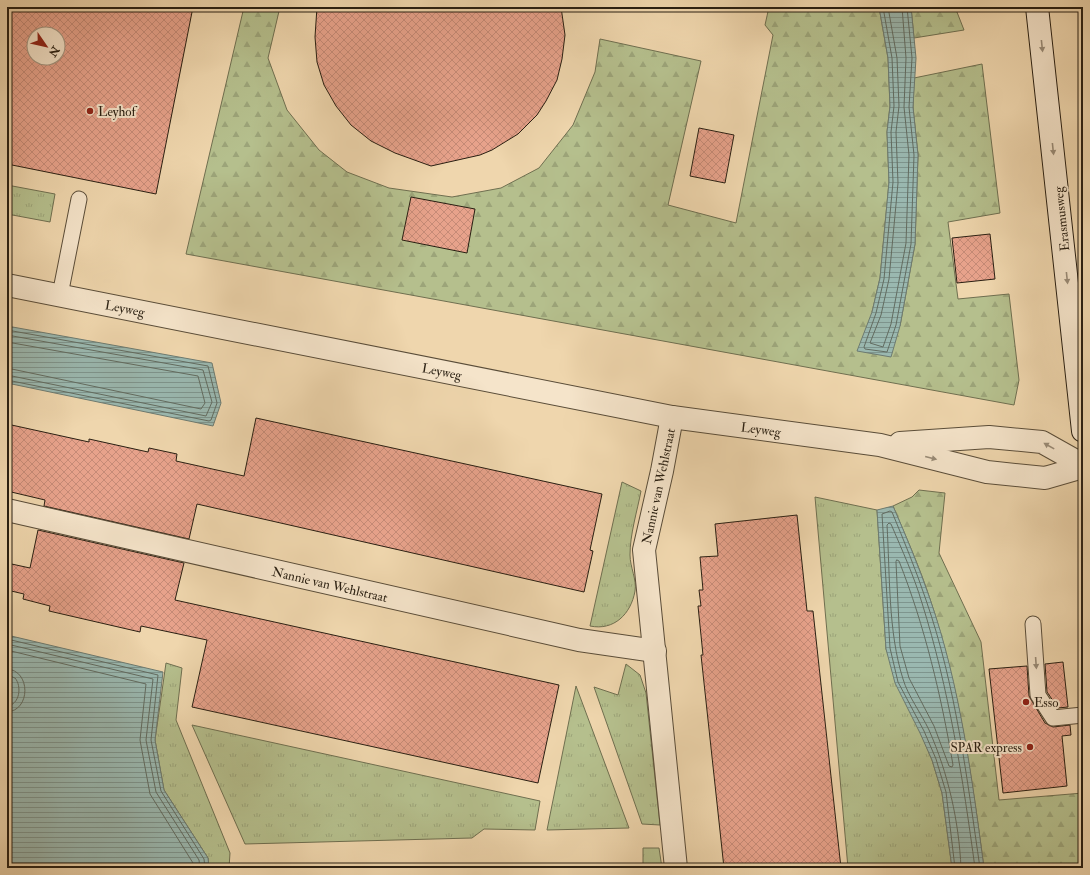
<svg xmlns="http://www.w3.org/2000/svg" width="1090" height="875" font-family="'IM FELL Double Pica',serif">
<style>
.grass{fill:url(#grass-tufts);stroke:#6f6f50}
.forest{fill:url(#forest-firs);stroke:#6f6f50}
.water{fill:url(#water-rules);stroke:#6d7b71}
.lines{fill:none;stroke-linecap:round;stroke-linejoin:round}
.shore{stroke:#626c61;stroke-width:1}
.building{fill:url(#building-cross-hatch);stroke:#291f12;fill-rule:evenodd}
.service-casing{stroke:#5a4d39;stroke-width:17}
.minor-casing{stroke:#5a4d39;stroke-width:24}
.secondary-casing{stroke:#291f12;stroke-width:24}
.service{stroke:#f5e4ca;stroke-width:15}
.minor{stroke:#f5e4ca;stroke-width:22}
.secondary{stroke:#f5e4ca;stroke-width:22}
.oneway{fill:#998b77}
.poi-dot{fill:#8f2418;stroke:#f5e4ca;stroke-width:1.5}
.labels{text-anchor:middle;stroke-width:4;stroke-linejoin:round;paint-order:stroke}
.poi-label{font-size:13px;fill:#291f12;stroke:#f5e4ca;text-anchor:start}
.street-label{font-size:13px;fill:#291f12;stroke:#f5e4ca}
</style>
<defs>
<pattern id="grass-tufts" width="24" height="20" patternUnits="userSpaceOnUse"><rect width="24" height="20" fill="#b5bf8d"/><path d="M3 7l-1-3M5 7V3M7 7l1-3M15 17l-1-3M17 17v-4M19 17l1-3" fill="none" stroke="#9ca479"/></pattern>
<pattern id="forest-firs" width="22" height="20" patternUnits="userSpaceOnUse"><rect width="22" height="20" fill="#b5bf8d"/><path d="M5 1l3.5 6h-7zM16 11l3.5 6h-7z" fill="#9ca479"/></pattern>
<pattern id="water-rules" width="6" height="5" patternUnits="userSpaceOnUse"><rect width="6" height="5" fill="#9ab8b0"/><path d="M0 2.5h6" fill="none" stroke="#7e958e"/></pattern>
<pattern id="building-cross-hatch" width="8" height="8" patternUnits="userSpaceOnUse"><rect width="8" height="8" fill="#e7a28b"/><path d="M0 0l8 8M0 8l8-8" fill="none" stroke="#c68b77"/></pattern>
</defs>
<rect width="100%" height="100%" fill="#efd6ad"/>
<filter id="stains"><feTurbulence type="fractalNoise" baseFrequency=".005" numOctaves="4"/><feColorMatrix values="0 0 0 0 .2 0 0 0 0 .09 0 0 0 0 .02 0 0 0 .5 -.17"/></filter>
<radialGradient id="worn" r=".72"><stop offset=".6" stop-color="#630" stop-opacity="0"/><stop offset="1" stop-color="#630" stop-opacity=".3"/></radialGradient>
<!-- grass -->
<g class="grass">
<polygon points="7,185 55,194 50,222 7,214"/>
<path d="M622,482L641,491C637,512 630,534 630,555C630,567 637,580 635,591C631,614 614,631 590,626Z"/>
<polygon points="815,497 877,510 886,649 932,760 942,793 952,868 848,868"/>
<polygon points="166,663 182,668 176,720 230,853 229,868 209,868 208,858 164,790 155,740"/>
<polygon points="626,664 640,675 646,693 660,825 642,824 594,687 618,695"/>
<polygon points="576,686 629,828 547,830"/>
<polygon points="192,725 540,801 535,830 484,829 472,838 245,844"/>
<polygon points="643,848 659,848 662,868 643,868"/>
</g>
<!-- forest -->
<g class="forest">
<polygon points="244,7 280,7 268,58 287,110 319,150 347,172 389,188 452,197 501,188 539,168 573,125 595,72 600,39 701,61 668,205 736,223 773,35 765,25 769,7 879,7 888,58 890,106 887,132 889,182 880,278 872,312 900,326 915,244 918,155 913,107 914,78 982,64 1000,213 948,222 958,299 1009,294 1019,380 1014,405 186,254"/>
<polygon points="911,7 955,7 964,30 914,38"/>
<path d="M919,490L945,493L939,553L981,642L999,800L1083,793V868H984C972,778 959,686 930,599C920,568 906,537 893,506L912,497Z"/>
</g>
<!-- water -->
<g class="water">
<polygon points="879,7 911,7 916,58 913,107 918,155 915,244 900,326 891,357 857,351 872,312 880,278 889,182 887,132 890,106 888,58"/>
<polygon points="7,326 212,363 221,403 213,426 7,383"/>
<path d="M893,506C906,536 919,567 930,599C960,685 972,778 984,868H952L942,793L932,760L920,733L895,683L886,649L877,510Z"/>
<polygon points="7,635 163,672 155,740 164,790 208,858 209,868 7,868 7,728 10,685 7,682"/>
</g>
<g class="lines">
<!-- shore -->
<g class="shore">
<polyline points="883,7 892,58 894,106 891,132 893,182 884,279 876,313 864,347 865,349 887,352 896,325 911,244 914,155 909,107 912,58 907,7"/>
<polyline points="888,7 897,58 899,106 896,132 898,183 889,279 881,315 870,343 883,347 891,324 906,243 909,155 904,107 906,58 902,7"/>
<polyline points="7,330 208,366 217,403 211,420 209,421 7,380"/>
<polyline points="7,335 203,370 212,402 206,416 7,375"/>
<polyline points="7,342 198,376 205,403 201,409 7,368"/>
<path d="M897,560L899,561C925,627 941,695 953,765L952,767L949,766L934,726L909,678L900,646L896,562Z"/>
<polyline points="7,639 158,675 151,740 161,791 204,859 205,868"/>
<polyline points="7,644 153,679 146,740 156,792 199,860 200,868"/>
<polyline points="7,650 146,684 140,740 150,794 193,863 194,868"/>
<path d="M7,669C31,670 31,711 7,712"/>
<path d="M7,675L15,678C22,686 20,705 7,706"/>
<path d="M955,868L946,792L936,759L924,731L898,682L890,648L882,514L890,511L892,512C904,541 916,570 926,600C956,686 967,779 980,868"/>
<path d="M961,868C959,821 948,773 929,730C921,713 908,696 903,679C888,632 890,574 887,525L889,523L891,524C902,550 914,576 922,603C949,689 963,779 975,868"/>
</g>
</g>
<!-- building -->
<g class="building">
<path d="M7,7H193L156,194L7,164ZM34,34H58V58H34Z"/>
<polygon points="317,7 561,7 565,35 562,59 557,80 546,101 537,115 518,134 492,150 480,155 431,166 395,153 371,141 351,125 336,106 324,85 317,62 315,37"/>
<polygon points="699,128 734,135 725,183 690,176"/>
<polygon points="411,197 475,209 467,253 402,240"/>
<polygon points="990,234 995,279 957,283 952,238"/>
<polygon points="256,418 602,494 590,550 593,551 584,592 197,504 189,539 44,506 45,500 7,491 7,424 89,442 89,439 148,452 149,448 177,454 176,461 244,476"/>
<polygon points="797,515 807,611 813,611 841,868 724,868 701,655 703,655 698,606 701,606 699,590 703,590 700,557 718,556 715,524"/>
<polygon points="38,530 184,563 175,600 559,685 538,783 192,707 207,640 141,626 140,632 49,611 50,606 23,599 24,594 7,590 7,563 30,568"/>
<polygon points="1063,662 1068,707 1058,708 1047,692 1045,664"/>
<polygon points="1027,666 1029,696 1045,723 1053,727 1070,725 1071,735 1062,736 1067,786 1003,793 989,669"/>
</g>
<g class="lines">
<!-- service casing -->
<g class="service-casing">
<g id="service">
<polyline points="60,295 79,199"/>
<polyline points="1033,624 1038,695 1053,718 1083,715"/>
</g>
</g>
<!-- minor casing -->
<g class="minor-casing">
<g id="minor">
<polyline points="7,285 672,417 880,445 987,472 1045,478 1083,467"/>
<polyline points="672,417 662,471 644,550 676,868"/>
<polyline points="900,443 989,437 1042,442 1083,465"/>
<polyline points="7,510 579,640 655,651"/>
</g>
</g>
<!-- secondary casing -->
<g class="secondary-casing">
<polyline id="secondary" points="1037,7 1083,431"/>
</g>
<!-- service -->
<use href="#service" class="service"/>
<!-- minor -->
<use href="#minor" class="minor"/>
<!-- secondary -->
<use href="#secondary" class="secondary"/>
</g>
<!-- one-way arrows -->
<defs><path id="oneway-solid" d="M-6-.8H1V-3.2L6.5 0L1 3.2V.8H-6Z"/></defs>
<g class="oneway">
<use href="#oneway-solid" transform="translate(1042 46) rotate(84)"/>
<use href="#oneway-solid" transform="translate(1053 149) rotate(84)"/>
<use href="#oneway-solid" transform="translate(1067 278) rotate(84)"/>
<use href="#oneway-solid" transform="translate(1049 446) rotate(-151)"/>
<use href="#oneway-solid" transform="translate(931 458) rotate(14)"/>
<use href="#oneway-solid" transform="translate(1036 663) rotate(86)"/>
</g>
<!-- markers -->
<g class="poi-dot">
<circle cx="90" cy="111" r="4"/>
<circle cx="1026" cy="702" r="4"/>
<circle cx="1030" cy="747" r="4"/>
</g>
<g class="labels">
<!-- poi labels -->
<g class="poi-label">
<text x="98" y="116">Leyhof</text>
<text x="1034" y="707">Esso</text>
<text x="1022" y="752" text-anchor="end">SPAR express</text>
</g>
<!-- street labels -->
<g class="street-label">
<text transform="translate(1061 219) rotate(-96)" y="5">Erasmusweg</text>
<text transform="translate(125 308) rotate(11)" y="5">Leyweg</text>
<text transform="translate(442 371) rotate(11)" y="5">Leyweg</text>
<text transform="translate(761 429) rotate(8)" y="5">Leyweg</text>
<text transform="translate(658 486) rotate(-78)" y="5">Nannie van Wehlstraat</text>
<text transform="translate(330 584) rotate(13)" y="5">Nannie van Wehlstraat</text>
</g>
</g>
<!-- margin -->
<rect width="1090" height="875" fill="none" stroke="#efd6ad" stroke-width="24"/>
<rect x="8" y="8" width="1074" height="859" fill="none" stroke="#291f12" stroke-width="2"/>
<rect x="12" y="12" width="1066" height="851" fill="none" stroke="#291f12"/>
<!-- north arrow -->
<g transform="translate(46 46) rotate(124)"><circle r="19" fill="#f5e4ca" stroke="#a39580"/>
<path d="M0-3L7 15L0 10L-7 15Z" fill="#8f2418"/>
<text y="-6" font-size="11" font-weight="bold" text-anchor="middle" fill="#291f12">N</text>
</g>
<rect width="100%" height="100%" filter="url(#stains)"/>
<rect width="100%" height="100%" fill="url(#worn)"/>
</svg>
